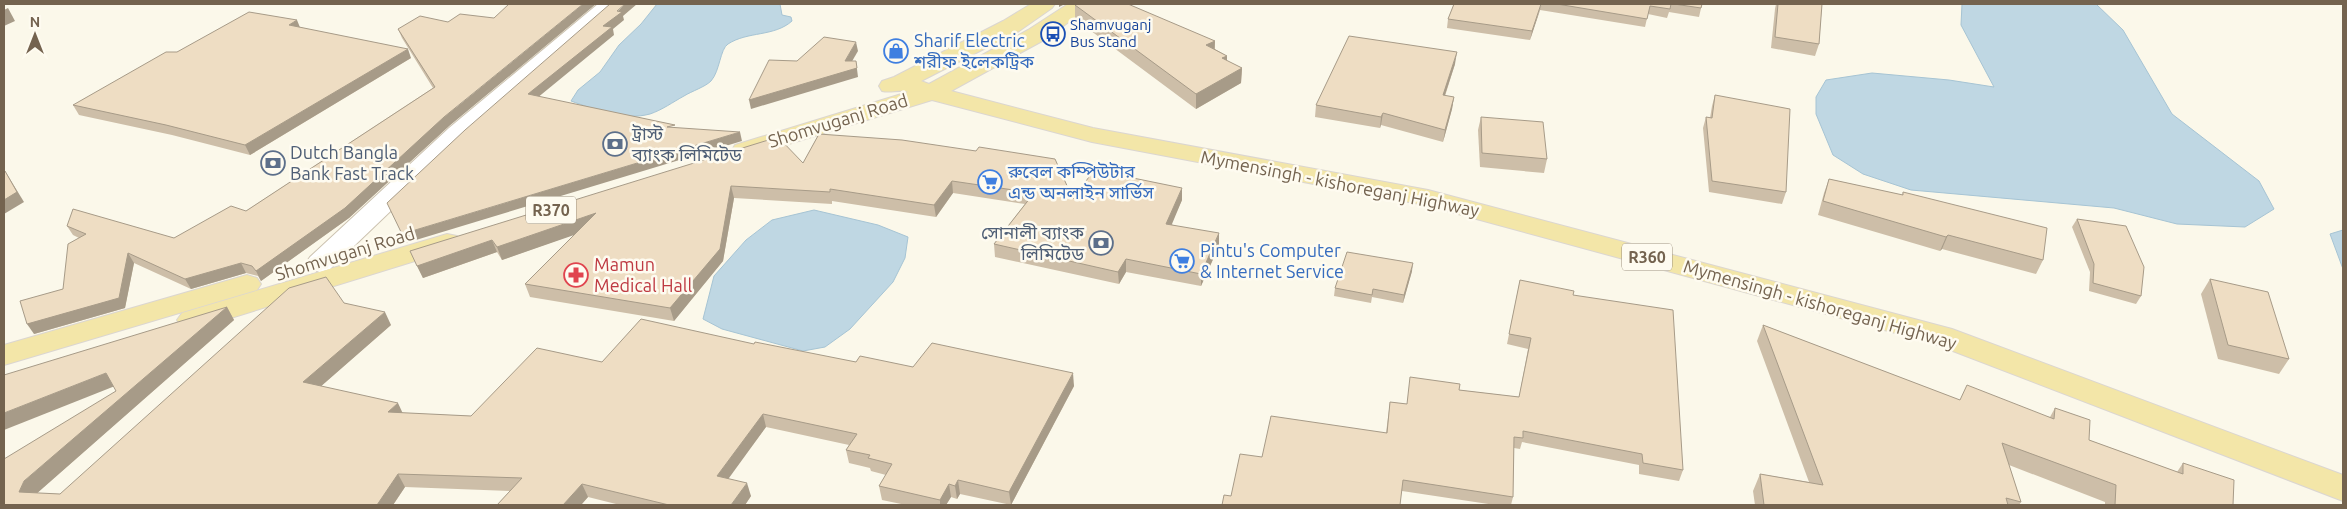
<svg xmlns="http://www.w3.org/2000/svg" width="2347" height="509" font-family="Ubuntu,'Noto Sans Bengali',sans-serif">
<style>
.water{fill:#bfd7e3;stroke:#a6c4d4}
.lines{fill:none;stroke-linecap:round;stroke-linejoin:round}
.minor-casing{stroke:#ccc2b0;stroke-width:2}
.primary-casing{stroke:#dbd6d1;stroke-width:2}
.minor{fill:#fff;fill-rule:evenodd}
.primary{fill:#f3e6a8;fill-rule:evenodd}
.wall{fill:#cdbea8}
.shaded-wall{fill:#a79b88}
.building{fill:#eeddc3;stroke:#a79b88}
.labels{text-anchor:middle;stroke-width:5;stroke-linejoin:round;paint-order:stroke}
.far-transit-label{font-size:15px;fill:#164399;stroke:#fefbf0;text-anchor:start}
.shield{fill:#fefbf0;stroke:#9d917f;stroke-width:1}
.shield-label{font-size:16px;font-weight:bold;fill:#74634f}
.shop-label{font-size:18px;fill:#366cbe;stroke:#fefbf0;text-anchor:start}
.street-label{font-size:18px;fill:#74634f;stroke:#fefbf0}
.service-label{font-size:18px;fill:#4e5e75;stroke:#fefbf0;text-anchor:start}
.health-label{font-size:18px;fill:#be3a42;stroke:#fefbf0;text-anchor:start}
</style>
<rect width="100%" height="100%" fill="#fbf8ea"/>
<!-- water -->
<g class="water">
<path d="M657,4H780L782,15L791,17L792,21C774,37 748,31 728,44C720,49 720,71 711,81C705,87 692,91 684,96C673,102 662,110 650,114C624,121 596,110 571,101L578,90L600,72L619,45L641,24Z"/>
<polygon points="1962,4 2096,4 2123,30 2172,114 2259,181 2274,209 2245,227 2177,224 2114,208 1911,190 1863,174 1833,155 1816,114 1816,97 1826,80 1872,73 1949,80 1994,87 1961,25"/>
<polygon points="814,210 878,225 908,237 905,258 893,282 850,329 825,347 803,351 722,329 703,319 714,276 746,240 772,220"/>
<polygon points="2343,230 2343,269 2330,234"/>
</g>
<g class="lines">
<!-- minor casing -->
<g class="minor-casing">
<polygon id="minor" points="598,4 620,4 467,138 330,269 320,272 310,269 306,263 310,257 449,128"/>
</g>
<!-- primary casing -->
<g class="primary-casing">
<g id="primary">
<path d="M1031,4H1055L1052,8L1019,31L921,81L929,84L1028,30L1068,4H1091L1088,8L1044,40L951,91L1093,128L1428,190L1952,329L2343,475V501L1932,343L1425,205L1092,142L932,100L753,155L744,157L735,155L732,150L735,145L908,92C899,89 892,93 882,91L879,86L882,81L894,77L1003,21Z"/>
<polygon points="447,234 457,236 461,242 457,248 192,330 182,327 177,320 182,313"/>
<polygon points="247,275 257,278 261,284 257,290 4,365 4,345"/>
</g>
</g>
<!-- minor -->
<use href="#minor" class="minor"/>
<!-- primary -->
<use href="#primary" class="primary"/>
</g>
<!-- wall -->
<g class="wall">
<polygon points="1454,4 1702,4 1699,17 1669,12 1667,18 1648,14 1645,27 1540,10 1530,40 1447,28 1448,19"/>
<polygon points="1776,4 1822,4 1819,44 1815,56 1771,48 1775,9"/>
<polygon points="1075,5 1215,41 1215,49 1227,56 1227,61 1242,68 1241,83 1196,109 1075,19"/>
<polygon points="494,18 448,127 349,218 261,281 258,276 246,273 191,289 134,263 125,308 34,334 63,289 79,238 73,235 67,226 174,238 246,211 433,88 402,38 398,29 448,22"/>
<polygon points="300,27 411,58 250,155 172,135 79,115 73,105 177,52"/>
<polygon points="1455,64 1445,96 1454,97 1452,109 1443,142 1381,125 1380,128 1315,117 1316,105"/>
<polygon points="1715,95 1786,192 1782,204 1709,192 1703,128 1706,117 1710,118 1712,106"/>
<polygon points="1481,117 1547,159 1544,173 1480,167 1478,130"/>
<polygon points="819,134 1073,199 1182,200 1171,224 1219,246 1201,286 1126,272 1119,284 995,257 994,244 1025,204 953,193 936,217 832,201 832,204 734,198 723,261 674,321 530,297 525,284 575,234 502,260 497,252 423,278 410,251 803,163"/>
<polygon points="1829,179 1902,195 1903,192 2043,260 2036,274 1942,249 1940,251 1818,215 1824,193"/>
<polygon points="2077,219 2141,296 2136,304 2089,291 2090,272 2072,227"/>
<polygon points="1412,271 1403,303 1372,297 1371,303 1334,296 1335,288"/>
<polygon points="2210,279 2289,359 2279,374 2218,359 2201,294"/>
<polygon points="1520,280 1573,295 1683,470 1679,481 1639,474 1639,465 1522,442 1520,449 1514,448 1513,497 1511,505 1495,505 1402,491 1231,496 1262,457 1386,433 1390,402 1406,404 1459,390 1519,397 1528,349 1507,344"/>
<polygon points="344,303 391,325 321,386 403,413 471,416 602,362 754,344 856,362 913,367 1074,386 1011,505 960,494 957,499 951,497 946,505 906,505 882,500 879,486 886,475 871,471 870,468 849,463 846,450 849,445 766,427 728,478 751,496 745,505 620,505 588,497 581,505 497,505 510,491 405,487 393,505 4,505 116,391 227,307 234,320 37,493 60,494"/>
<polygon points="1763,325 1959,400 2050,417 2055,408 2089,440 2177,472 2183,463 2233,505 2105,505 2105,502 2009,465 2021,502 2019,505 1755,505 1753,491 1760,474 1809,482 1757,341"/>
</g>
<!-- shaded-wall -->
<g class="shaded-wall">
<polygon points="583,4 596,4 448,127 349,218 261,281 256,271"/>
<polygon points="625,4 637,4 623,16 624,20 613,29 614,35 531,103 528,94 603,26"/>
<polygon points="1059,4 1065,4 1059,7"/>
<polygon points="1542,4 1530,40 1532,31"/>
<polygon points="8,8 15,21 4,26 4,10"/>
<polygon points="297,20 301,30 289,25"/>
<polygon points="1215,41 1214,56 1206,45"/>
<polygon points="856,42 858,51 847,70 845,61"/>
<polygon points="408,49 411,58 250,155 245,145"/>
<polygon points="1457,52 1455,64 1441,107 1443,95"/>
<polygon points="1227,56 1227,71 1222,58"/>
<polygon points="856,61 858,77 751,109 749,100"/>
<polygon points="1242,68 1241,83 1196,109 1196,94"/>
<polygon points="1454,97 1452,109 1443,142 1445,130"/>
<polygon points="1383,113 1381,125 1380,128 1381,117"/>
<polygon points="740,132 742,141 406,243 402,234"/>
<polygon points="5,171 24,202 4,214 4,200"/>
<polygon points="952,181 953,193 936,217 934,205"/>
<polygon points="731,186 734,198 723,261 674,321 670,308"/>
<polygon points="1182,188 1182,200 1167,236 1166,224"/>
<polygon points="596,213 600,226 502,260 497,247"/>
<polygon points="1219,233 1219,246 1201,286 1201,274"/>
<polygon points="1948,235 1942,249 1940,251 1946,237"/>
<polygon points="492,240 497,252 423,278 417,266"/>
<polygon points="128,253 134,263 125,308 34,334 27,324"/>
<polygon points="1126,259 1126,272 1119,284 1118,272"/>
<polygon points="241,263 246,273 191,289 185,279"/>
<polygon points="1413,263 1412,271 1403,303 1404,295"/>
<polygon points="227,307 234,320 35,495 19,492 24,481"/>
<polygon points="385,312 391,325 311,395 303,382"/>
<polygon points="106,373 115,386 4,430 4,413"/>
<polygon points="1073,373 1074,386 1011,505 1009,492"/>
<polygon points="398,403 404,416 388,412"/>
<polygon points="763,414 766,427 721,489 717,476"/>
<polygon points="398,474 405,487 393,505 377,505"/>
<polygon points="958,480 960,494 957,499 955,486"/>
<polygon points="747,483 751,496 745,505 731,505"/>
<polygon points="582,484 588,497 581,505 563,505"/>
<polygon points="949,484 951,497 946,505 940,505 940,500"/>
</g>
<!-- building -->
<g class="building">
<polygon points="509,4 583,4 444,117 345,208 256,271 252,266 241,263 185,279 128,253 119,298 27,324 20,301 63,289 68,244 86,234 67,226 73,209 174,238 231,206 246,211 435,87 398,29 420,16 448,22 460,14 494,18"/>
<polygon points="610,4 625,4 617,11 622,12 603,26 612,27 528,94 675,125 667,127 740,132 402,234 387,203 465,130"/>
<polygon points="1077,4 1128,4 1215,41 1206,45 1227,56 1222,58 1242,68 1196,94 1075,5"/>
<polygon points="1454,4 1541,4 1532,31 1448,19"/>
<polygon points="1557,4 1671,4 1670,9 1650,6 1647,19"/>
<polygon points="1674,4 1702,4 1701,8"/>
<polygon points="1778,4 1822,4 1819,44 1775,37"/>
<polygon points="249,12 297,20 289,25 408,49 245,145 166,125 73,105 166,52 177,52"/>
<polygon points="1349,36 1457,52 1443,95 1454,97 1445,130 1383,113 1381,117 1316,105"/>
<polygon points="824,37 856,42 845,61 856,61 857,68 749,100 769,60 797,61"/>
<polygon points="1715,95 1790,109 1786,192 1712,181 1706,117 1712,118"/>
<polygon points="1481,117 1543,122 1547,159 1482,153"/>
<polygon points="819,134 902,140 976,151 979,147 1055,159 1073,199 1094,170 1182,188 1166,224 1219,233 1201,274 1126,259 1118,272 994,244 1034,193 952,181 934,205 830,189 830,192 731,186 720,249 670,308 525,284 596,213 497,247 492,240 417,266 410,251 778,137 803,163"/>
<polygon points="4,171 5,171 17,192 4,200"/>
<polygon points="1829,179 1903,195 1903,192 2047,228 2043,260 1948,235 1946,237 1823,201"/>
<polygon points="2077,219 2126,226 2144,267 2141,296 2093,283 2094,264"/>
<polygon points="1347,252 1413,263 1404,295 1373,289 1372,295 1335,288"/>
<polygon points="326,277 344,303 385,312 303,382 398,403 388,412 471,416 537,348 602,362 641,319 754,344 755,342 856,362 860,356 913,367 932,343 1073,373 1009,492 958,480 955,486 949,484 940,500 879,486 892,464 868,458 870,455 846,450 857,434 763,414 717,476 747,483 731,505 669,505 582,484 563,505 497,505 522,478 398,474 377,505 4,505 4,459 116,391 106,373 4,413 4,375 227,307 24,481 19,492 60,494 289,288"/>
<polygon points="2210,279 2268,292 2289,359 2228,345"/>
<polygon points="1520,280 1574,291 1573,295 1673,310 1683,470 1643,463 1642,454 1523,431 1523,438 1514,437 1513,497 1403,480 1400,505 1222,505 1224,495 1231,496 1240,454 1262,457 1271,416 1387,433 1390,402 1407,404 1410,377 1460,384 1459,390 1519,397 1531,338 1509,334"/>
<polygon points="1763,325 1960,400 1967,385 2054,419 2055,408 2090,420 2089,440 2183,474 2183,463 2234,480 2233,505 2115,505 2116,485 2002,443 2021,502 2006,498 2008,505 1764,505 1760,474 1823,485"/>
</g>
<!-- icons -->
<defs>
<g id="bus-ring" transform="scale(1.25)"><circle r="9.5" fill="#fefbf0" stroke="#1a4fb4" stroke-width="1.5"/><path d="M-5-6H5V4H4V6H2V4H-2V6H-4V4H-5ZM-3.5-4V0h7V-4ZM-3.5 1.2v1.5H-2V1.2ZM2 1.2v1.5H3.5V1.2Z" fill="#1a4fb4"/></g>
<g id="shop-ring" transform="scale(1.25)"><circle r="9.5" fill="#fefbf0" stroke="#3f7fe0" stroke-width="1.5"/><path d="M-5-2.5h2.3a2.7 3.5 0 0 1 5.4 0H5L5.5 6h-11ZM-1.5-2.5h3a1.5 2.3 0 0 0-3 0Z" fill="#3f7fe0"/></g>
<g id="bank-ring" transform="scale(1.25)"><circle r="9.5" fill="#fefbf0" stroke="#5c6f8a" stroke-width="1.5"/><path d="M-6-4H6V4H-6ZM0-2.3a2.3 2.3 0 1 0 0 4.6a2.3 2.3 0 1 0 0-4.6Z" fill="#5c6f8a"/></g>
<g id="supermarket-ring" transform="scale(1.25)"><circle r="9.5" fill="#fefbf0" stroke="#3f7fe0" stroke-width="1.5"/><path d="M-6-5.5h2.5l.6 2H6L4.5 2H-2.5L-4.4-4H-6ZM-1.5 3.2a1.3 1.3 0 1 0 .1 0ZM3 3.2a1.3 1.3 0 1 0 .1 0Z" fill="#3f7fe0"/></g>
<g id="pharmacy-ring" transform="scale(1.25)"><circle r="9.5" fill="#fefbf0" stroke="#e0444e" stroke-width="1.5"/><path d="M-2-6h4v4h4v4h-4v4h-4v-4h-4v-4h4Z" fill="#e0444e"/></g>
</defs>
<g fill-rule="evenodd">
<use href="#bus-ring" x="1053" y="34"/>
<use href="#shop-ring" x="896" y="51"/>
<use href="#bank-ring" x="615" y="144"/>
<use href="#bank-ring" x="273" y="163"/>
<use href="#supermarket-ring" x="990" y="182"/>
<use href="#bank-ring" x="1101" y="243"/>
<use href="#supermarket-ring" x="1182" y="261"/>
<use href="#pharmacy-ring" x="576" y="275"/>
</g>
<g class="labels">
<!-- far-transit labels -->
<g class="far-transit-label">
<text x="1070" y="30">Shamvuganj<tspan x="1070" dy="17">Bus Stand</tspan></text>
</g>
<!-- shield labels -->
<g class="shield">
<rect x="526" y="196.5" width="50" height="27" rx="4"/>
<rect x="1622" y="243.5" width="50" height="27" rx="4"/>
</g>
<g class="shield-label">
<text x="551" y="216">R370</text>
<text x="1647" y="263">R360</text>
</g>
<!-- shop labels -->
<g class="shop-label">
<text x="914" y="47">Sharif Electric<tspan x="914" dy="21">শরীফ ইলেকট্রিক</tspan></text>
<text x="1008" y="178">রুবেল কম্পিউটার<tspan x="1008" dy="21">এন্ড অনলাইন সার্ভিস</tspan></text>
<text x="1200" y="257">Pintu's Computer<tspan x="1200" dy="21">&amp; Internet Service</tspan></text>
</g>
<!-- street labels -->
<g class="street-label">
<text transform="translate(838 121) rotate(-17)" y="6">Shomvuganj Road</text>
<text transform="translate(1340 184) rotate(11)" y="6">Mymensingh - kishoreganj Highway</text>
<text transform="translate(345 254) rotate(-17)" y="6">Shomvuganj Road</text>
<text transform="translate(1820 305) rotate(16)" y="6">Mymensingh - kishoreganj Highway</text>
</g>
<!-- service labels -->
<g class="service-label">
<text x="632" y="140">ট্রাস্ট<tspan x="632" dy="21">ব্যাংক লিমিটেড</tspan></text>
<text x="290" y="159">Dutch Bangla<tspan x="290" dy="21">Bank Fast Track</tspan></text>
<text x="1084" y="239" text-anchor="end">সোনালী ব্যাংক<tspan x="1084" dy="21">লিমিটেড</tspan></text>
</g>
<!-- health labels -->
<g class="health-label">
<text x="594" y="271">Mamun<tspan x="594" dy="21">Medical Hall</tspan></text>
</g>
</g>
<!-- border -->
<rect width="2347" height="509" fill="none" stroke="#74634f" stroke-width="10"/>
<!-- north arrow -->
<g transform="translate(35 35)" stroke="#fefbf0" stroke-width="4" paint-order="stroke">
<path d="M0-4L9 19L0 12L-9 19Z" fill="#74634f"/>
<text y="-8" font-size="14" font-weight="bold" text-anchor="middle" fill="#74634f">N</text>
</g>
</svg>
